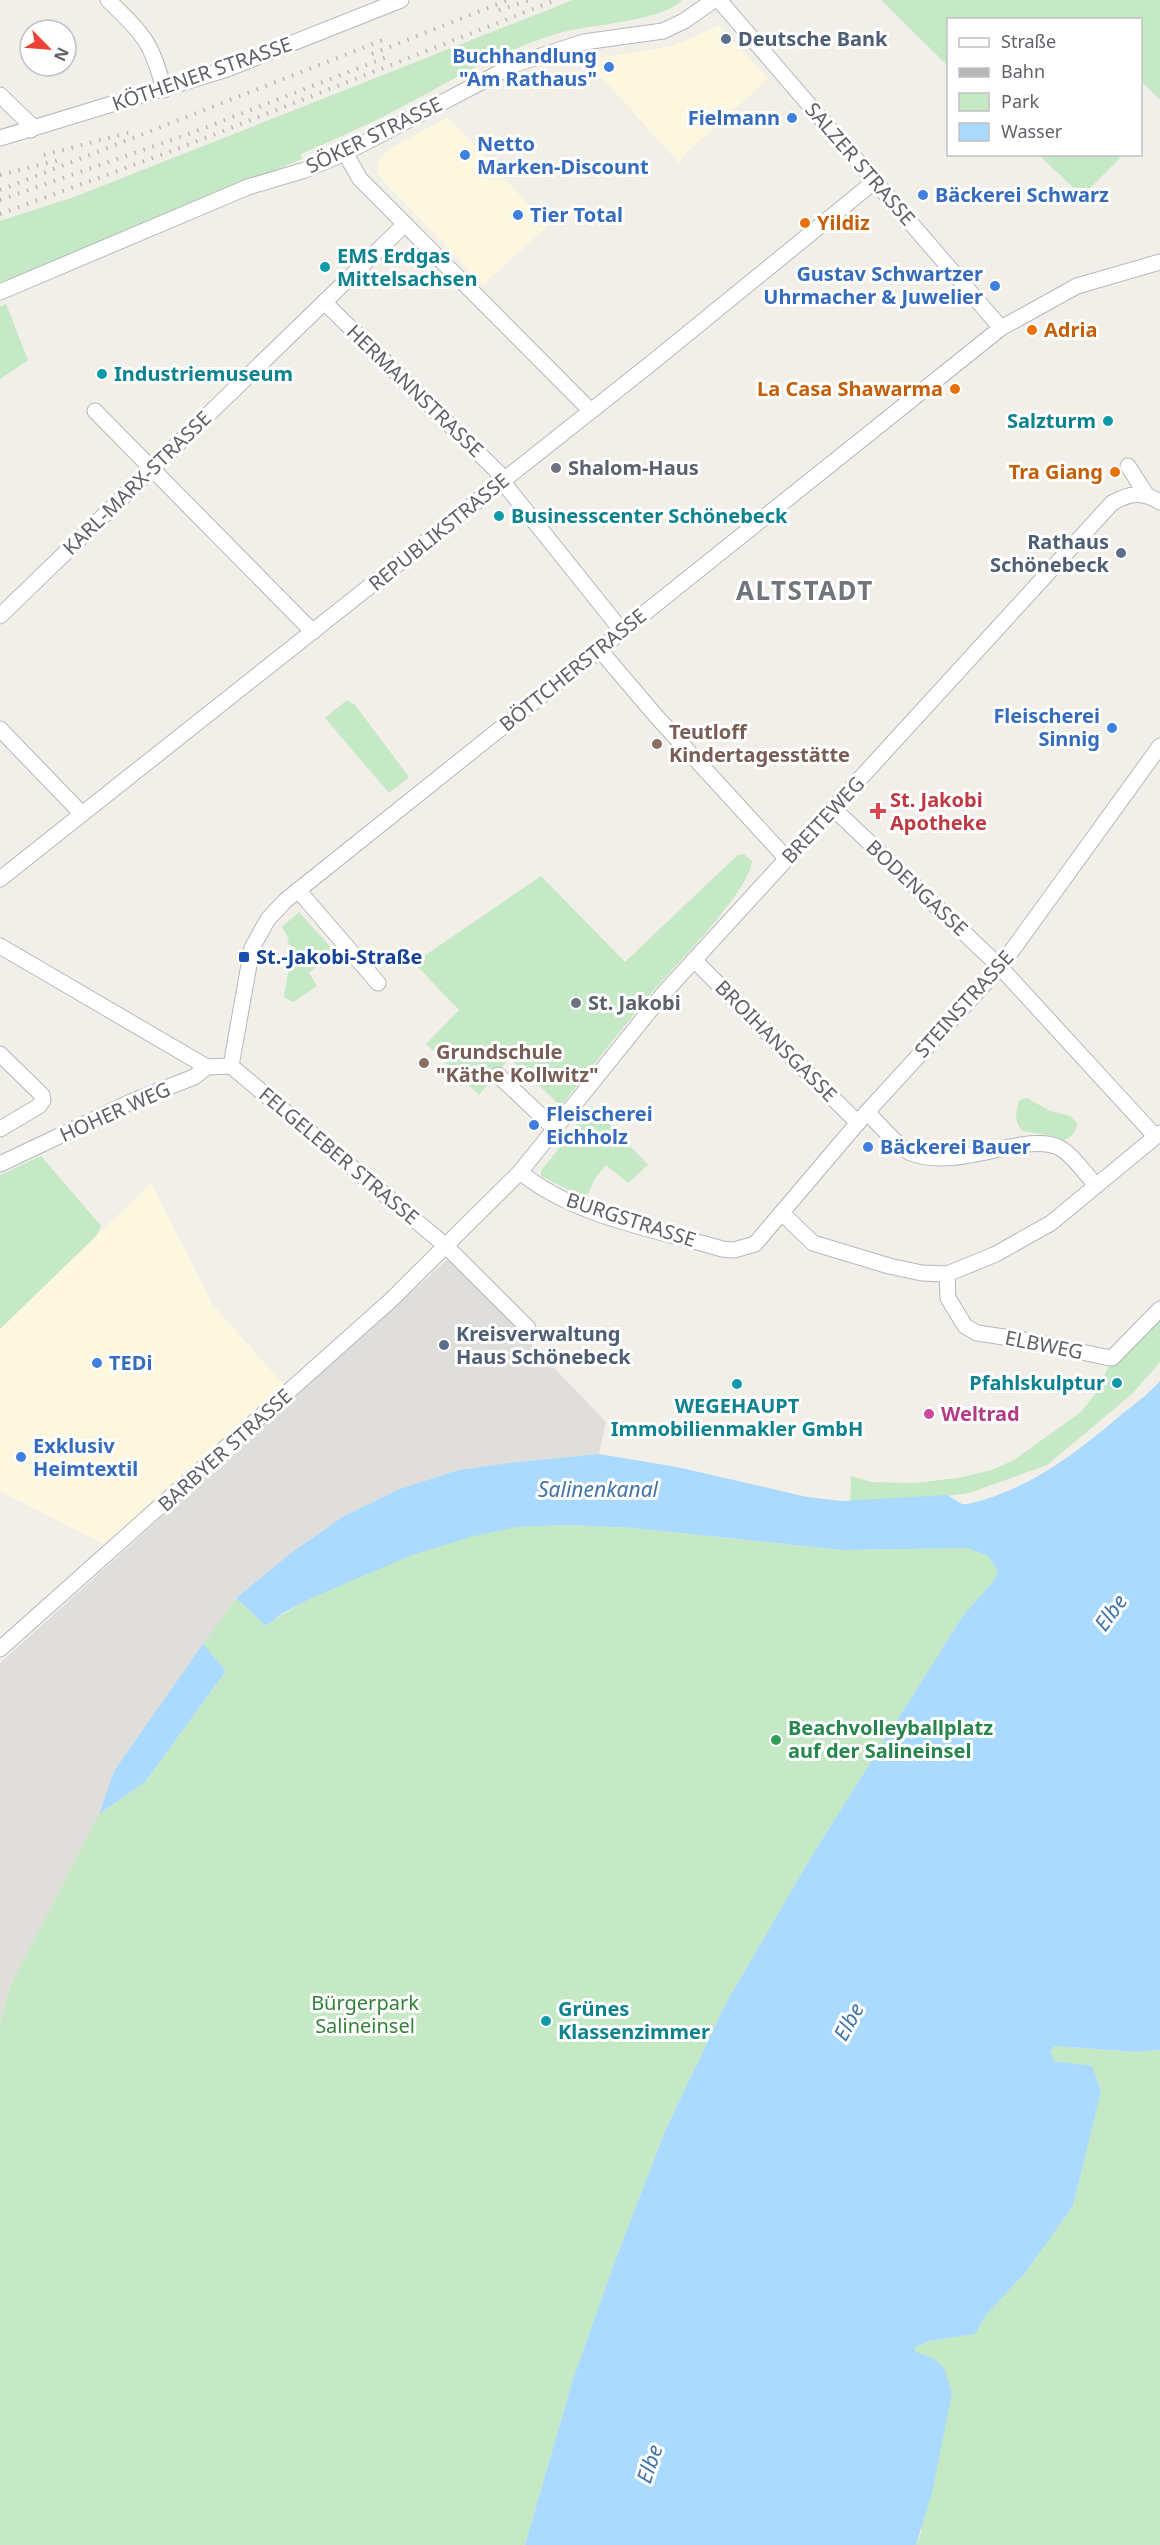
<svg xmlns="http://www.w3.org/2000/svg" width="1160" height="2545" font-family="'Noto Sans',sans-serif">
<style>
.commercial{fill:#fef7e0}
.industrial{fill:#e0deda}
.green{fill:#c5e8c5}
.water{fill:#aadaff}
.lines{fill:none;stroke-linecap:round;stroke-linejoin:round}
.minor-casing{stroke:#b5b8bc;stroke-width:17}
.minor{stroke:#fff;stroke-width:15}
.rail{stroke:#b6b7b8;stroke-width:4;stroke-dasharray:1.5 8;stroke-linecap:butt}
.service-dot{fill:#5c6f8a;stroke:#fff;stroke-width:2}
.shop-dot{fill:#3f7fe0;stroke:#fff;stroke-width:2}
.food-dot{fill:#e8710a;stroke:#fff;stroke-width:2}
.culture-dot{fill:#0f9aa8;stroke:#fff;stroke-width:2}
.worship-dot{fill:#6b7280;stroke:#fff;stroke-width:2}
.education-dot{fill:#8d6e63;stroke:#fff;stroke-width:2}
.health-dot{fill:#e0444e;stroke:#fff;stroke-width:2}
.transit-dot{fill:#1a4fb4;stroke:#fff;stroke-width:2}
.hotel-dot{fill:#d1479c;stroke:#fff;stroke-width:2}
.leisure-dot{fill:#2e9e5b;stroke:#fff;stroke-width:2}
.labels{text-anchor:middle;stroke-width:6;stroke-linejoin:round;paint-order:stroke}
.service-label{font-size:20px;font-weight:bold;fill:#4e5e75;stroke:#fff;text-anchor:start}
.shop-label{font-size:20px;font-weight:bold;fill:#366cbe;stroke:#fff;text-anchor:start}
.street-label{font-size:20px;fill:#5f6368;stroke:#fff}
.food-label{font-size:20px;font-weight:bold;fill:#c56008;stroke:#fff;text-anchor:start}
.culture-label{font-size:20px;font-weight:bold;fill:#0d838f;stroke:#fff;text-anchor:start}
.worship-label{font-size:20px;font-weight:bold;fill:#5b616d;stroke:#fff;text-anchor:start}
.education-label{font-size:20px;font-weight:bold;fill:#785e54;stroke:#fff;text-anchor:start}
.health-label{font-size:20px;font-weight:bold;fill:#be3a42;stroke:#fff;text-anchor:start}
.transit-label{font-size:20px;font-weight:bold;fill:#164399;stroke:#fff;text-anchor:start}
.hotel-label{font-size:20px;font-weight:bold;fill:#b23c85;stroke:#fff;text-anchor:start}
.leisure-label{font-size:20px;font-weight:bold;fill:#27864d;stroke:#fff;text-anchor:start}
.park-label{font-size:20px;fill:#348238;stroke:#fff}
.water-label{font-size:21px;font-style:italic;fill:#4174aa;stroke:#fff}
.district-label{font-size:26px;font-weight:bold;letter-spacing:1.5px;fill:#70757a;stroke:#fff}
</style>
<rect width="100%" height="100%" fill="#f1efe8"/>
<!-- commercial -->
<g class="commercial">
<polygon points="719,25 768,79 681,158 680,164 586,60 673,46"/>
<polygon points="448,117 538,215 543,212 552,222 483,285 376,173 380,158 388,150"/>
<polygon points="151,1183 213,1305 285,1386 106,1545 0,1491 0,1329"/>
</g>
<!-- industrial -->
<polygon class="industrial" points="449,1258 606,1422 599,1454 517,1462 397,1490 344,1516 292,1552 236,1598 114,1771 99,1814 10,1986 0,2024 0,1663"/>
<!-- green -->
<g class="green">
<path d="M573,0H682C662,22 588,24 556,34C499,51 449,82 396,110C365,126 333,140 301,154L302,159L0,283V221L74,197Z"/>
<polygon points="881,0 1160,0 1160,100 1141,81 1140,20 948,20 948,66"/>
<polygon points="1039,155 1123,155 1082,196"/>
<polygon points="6,304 28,360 0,379 0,307"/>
<polygon points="347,700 355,705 409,777 389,793 325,718"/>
<path d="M744,854L752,861C748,894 673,967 650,995C619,1032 590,1069 561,1106L509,1058L479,1095L426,1044L459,1010L414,963L541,876L625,962L725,867L738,855Z"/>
<polygon points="299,912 334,951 309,973 317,986 293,1002 284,997 290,960 295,948 287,943 289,939 282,927"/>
<path d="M1027,1098L1050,1111L1070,1116L1077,1123C1076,1133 1071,1137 1063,1141L1047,1135L1022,1131C1014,1120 1015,1113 1020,1100Z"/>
<polygon points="592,1106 648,1165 628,1183 606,1165 594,1180 586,1199 541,1176 541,1171"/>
<polygon points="41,1156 101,1226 96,1236 0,1329 0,1175"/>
<polygon points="1160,1309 1160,1362 1132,1394 1047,1465 969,1493 850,1508 851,1476 871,1482 914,1483 958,1478 992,1470 1014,1460 1081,1412 1097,1392 1112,1358"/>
<path d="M567,1525L634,1528L842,1550L968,1548L988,1556L998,1571L995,1579L962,1617L808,1862L725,2005L665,2131L615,2261L573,2379L525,2545H0V2024L10,1986L99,1814L145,1782L226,1671L203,1644L236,1598L266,1626C320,1586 449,1535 516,1527C533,1525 550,1526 567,1525Z"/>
<polygon points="1055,2046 1136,2052 1160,2050 1160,2545 916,2545 921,2533 934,2359 915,2351 915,2347 930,2341 975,2334 986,2315 1025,2273 1073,2206 1101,2090 1091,2066 1053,2061 1049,2051"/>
</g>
<!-- water -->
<g class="water">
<path d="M1160,1381V2050L1136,2052L1055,2046L1050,2051L1054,2061L1092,2066L1101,2091L1073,2206L1025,2273L986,2315L975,2334L930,2341L915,2347V2351L934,2359L944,2368L952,2393L932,2493L916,2545H525L573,2379L615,2261L665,2131L725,2005L808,1862L962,1617L995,1579L998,1571L988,1556L968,1548L842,1550L634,1528L567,1525L516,1527L474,1536L412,1555L316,1596L283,1613L266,1626L236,1598L292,1552L344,1516L397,1490L459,1470L517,1462L599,1454L677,1467L807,1497L842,1501L947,1495L962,1504H968C1025,1491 1071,1457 1115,1420C1130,1407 1147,1396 1160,1381Z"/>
<polygon points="203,1644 226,1671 145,1782 99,1814 114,1771"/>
</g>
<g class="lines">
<!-- minor casing -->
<g class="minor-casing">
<g id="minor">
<path d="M108,0C143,34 152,42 164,90"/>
<polyline points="719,0 1001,328"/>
<polyline points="0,95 30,124 31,130"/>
<polyline points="0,138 227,69 401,0"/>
<polyline points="345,153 360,179 591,411"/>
<polyline points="0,292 248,187 305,170 345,153 516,64 584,42 663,31 684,21 714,0"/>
<polyline points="324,302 505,479"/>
<polyline points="95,411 313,632"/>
<polyline points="1128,466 1146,494"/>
<polyline points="502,481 622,631"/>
<polyline points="0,616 404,225"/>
<polyline points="599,649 656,716 787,859"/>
<polyline points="0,729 82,814"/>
<polyline points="834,809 1000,967 1155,1136"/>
<polyline points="0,879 649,365 875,181"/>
<polyline points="298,890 378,983"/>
<polyline points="0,946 207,1067"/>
<polyline points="694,960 858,1123"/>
<polyline points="0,1054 42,1095 43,1100 39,1106 0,1129"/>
<polyline points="231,1066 252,948 268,919 286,900 1001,328 1077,286 1160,262"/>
<polyline points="231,1066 446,1246 528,1328"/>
<polyline points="498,1075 556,1130"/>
<path d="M867,1112C877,1122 899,1148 911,1153C959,1172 1027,1130 1060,1148C1073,1155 1085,1174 1096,1185"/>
<polyline points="0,1164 133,1101 194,1077 207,1067 231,1066"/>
<path d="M520,1172C575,1217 655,1229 722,1249L734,1250L755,1244L867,1112L1000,967L1160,746"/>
<polyline points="783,1214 813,1243 889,1266 922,1273 947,1274 996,1254 1051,1223 1160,1133"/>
<polyline points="947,1274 948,1298 965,1326 977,1333 1031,1341 1105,1357 1112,1358 1160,1309"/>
<path d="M0,1649L391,1300L520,1172L664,993L1112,503C1130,493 1142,491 1160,502"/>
</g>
</g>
<!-- minor -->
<use href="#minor" class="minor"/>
<!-- rail -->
<g class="rail">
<polyline points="499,10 530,0"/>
<polyline points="372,54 508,0"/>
<polyline points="44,155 131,132"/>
<polyline points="0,175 59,160"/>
<polyline points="0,190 383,40"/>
<polyline points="0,200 194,132 387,57"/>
<polyline points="0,214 172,151 556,0"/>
</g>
</g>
<!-- markers -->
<g class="service-dot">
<circle cx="726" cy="39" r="6"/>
<circle cx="1121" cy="553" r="6"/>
<circle cx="444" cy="1345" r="6"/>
</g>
<g class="shop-dot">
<circle cx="609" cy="67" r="6"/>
<circle cx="792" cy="118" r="6"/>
<circle cx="465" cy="155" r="6"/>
<circle cx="923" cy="195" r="6"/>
<circle cx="518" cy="215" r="6"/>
<circle cx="995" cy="286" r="6"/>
<circle cx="1112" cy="728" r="6"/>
<circle cx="534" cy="1125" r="6"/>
<circle cx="868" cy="1147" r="6"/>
<circle cx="97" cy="1363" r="6"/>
<circle cx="21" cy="1457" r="6"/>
</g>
<g class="food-dot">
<circle cx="805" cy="223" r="6"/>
<circle cx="1032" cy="330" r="6"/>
<circle cx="955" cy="389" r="6"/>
<circle cx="1115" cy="472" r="6"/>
</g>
<g class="culture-dot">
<circle cx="325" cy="267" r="6"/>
<circle cx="102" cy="374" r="6"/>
<circle cx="1108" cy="421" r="6"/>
<circle cx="499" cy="516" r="6"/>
<circle cx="1117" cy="1383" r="6"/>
<circle cx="737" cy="1384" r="6"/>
<circle cx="546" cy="2021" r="6"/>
</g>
<g class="worship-dot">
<circle cx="556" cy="468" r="6"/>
<circle cx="576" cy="1003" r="6"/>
</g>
<g class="education-dot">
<circle cx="657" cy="744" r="6"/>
<circle cx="424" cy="1063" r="6"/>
</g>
<path class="health-dot" d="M875 802h6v6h6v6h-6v6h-6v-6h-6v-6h6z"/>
<rect class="transit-dot" x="238" y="951" width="12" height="12" rx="3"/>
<circle class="hotel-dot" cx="929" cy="1414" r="6"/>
<circle class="leisure-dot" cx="776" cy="1740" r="6"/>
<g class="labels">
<!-- service labels -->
<g class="service-label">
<text x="738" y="46">Deutsche Bank</text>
<text x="1109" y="549" text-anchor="end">Rathaus<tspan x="1109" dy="23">Schönebeck</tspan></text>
<text x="456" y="1341">Kreisverwaltung<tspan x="456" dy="23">Haus Schönebeck</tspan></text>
</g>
<!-- shop labels -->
<g class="shop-label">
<text x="597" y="63" text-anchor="end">Buchhandlung<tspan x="597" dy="23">"Am Rathaus"</tspan></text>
<text x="780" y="125" text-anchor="end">Fielmann</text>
<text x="477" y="151">Netto<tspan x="477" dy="23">Marken-Discount</tspan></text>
<text x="935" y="202">Bäckerei Schwarz</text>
<text x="530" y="222">Tier Total</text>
<text x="983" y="281" text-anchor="end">Gustav Schwartzer<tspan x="983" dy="23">Uhrmacher &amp; Juwelier</tspan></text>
<text x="1100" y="723" text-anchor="end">Fleischerei<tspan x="1100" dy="23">Sinnig</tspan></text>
<text x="546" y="1121">Fleischerei<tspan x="546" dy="23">Eichholz</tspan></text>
<text x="880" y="1154">Bäckerei Bauer</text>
<text x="109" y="1370">TEDi</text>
<text x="33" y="1453">Exklusiv<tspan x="33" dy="23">Heimtextil</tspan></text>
</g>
<!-- street labels -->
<g class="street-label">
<text transform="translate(202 74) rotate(-19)" y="7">KÖTHENER STRASSE</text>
<text transform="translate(374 135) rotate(-26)" y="7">SÖKER STRASSE</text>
<text transform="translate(860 164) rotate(49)" y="7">SALZER STRASSE</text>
<text transform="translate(415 391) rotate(44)" y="7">HERMANNSTRASSE</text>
<text transform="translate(137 483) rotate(-44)" y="7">KARL-MARX-STRASSE</text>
<text transform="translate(439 532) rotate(-39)" y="7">REPUBLIKSTRASSE</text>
<text transform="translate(573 670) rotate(-39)" y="7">BÖTTCHERSTRASSE</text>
<text transform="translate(823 820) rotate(-47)" y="7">BREITEWEG</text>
<text transform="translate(917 888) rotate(43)" y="7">BODENGASSE</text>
<text transform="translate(964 1004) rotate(-48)" y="7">STEINSTRASSE</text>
<text transform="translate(776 1041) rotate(45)" y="7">BROIHANSGASSE</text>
<text transform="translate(115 1112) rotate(-24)" y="7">HOHER WEG</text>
<text transform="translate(339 1156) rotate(40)" y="7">FELGELEBER STRASSE</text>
<text transform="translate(631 1220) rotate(18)" y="7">BURGSTRASSE</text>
<text transform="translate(1044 1345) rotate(11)" y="7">ELBWEG</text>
<text transform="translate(225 1450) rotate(-42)" y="7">BARBYER STRASSE</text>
</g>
<!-- food labels -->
<g class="food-label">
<text x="817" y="230">Yildiz</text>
<text x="1044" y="337">Adria</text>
<text x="943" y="396" text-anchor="end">La Casa Shawarma</text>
<text x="1103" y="479" text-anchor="end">Tra Giang</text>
</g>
<!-- culture labels -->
<g class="culture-label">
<text x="337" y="263">EMS Erdgas<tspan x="337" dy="23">Mittelsachsen</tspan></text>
<text x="114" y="381">Industriemuseum</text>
<text x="1096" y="428" text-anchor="end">Salzturm</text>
<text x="511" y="523">Businesscenter Schönebeck</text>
<text x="1105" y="1390" text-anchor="end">Pfahlskulptur</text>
<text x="737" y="1413" text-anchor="middle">WEGEHAUPT<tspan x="737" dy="23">Immobilienmakler GmbH</tspan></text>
<text x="558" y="2016">Grünes<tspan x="558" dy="23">Klassenzimmer</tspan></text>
</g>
<!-- worship labels -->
<g class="worship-label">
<text x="568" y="475">Shalom-Haus</text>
<text x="588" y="1010">St. Jakobi</text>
</g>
<!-- education labels -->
<g class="education-label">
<text x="669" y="739">Teutloff<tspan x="669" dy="23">Kindertagesstätte</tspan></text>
<text x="436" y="1059">Grundschule<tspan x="436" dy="23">"Käthe Kollwitz"</tspan></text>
</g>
<!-- health labels -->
<g class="health-label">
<text x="890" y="807">St. Jakobi<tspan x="890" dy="23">Apotheke</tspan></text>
</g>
<!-- transit labels -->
<g class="transit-label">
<text x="256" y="964">St.-Jakobi-Straße</text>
</g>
<!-- hotel labels -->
<g class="hotel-label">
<text x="941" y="1421">Weltrad</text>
</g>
<!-- leisure labels -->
<g class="leisure-label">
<text x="788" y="1735">Beachvolleyballplatz<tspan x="788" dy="23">auf der Salineinsel</tspan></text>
</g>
<!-- park labels -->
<g class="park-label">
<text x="365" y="2010">Bürgerpark<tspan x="365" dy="23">Salineinsel</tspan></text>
</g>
<!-- water labels -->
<g class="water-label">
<text x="598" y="1497">Salinenkanal</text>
<text transform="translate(1111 1613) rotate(-54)" y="7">Elbe</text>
<text transform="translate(849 2022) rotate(-61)" y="7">Elbe</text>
<text transform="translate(650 2464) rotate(-71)" y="7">Elbe</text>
</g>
<!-- district labels -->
<g class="district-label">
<text x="805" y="600">ALTSTADT</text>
</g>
</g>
<!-- legend -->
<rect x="947" y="18" width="195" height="138" fill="#ffffff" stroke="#bfc1c3" stroke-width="1.5"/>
<rect x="959" y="38" width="30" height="9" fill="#ffffff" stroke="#bfc1c3" stroke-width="1.5"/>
<text x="1001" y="48" font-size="18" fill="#5f6368">Straße</text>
<rect x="959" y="68" width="30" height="9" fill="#b6b7b8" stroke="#bfc1c3" stroke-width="1.5"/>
<text x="1001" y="78" font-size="18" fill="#5f6368">Bahn</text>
<rect x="959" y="93" width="30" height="18" fill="#c5e8c5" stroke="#bfc1c3" stroke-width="1.5"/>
<text x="1001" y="108" font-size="18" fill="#5f6368">Park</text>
<rect x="959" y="123" width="30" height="18" fill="#aadaff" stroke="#bfc1c3" stroke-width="1.5"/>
<text x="1001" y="138" font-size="18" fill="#5f6368">Wasser</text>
<!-- north arrow -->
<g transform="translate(48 48) rotate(115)"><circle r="28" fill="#ffffff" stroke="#bfc1c3" stroke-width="1.5"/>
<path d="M0-4.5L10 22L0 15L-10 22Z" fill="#ea4335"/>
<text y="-9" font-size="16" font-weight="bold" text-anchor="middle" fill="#5f6368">N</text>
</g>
</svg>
